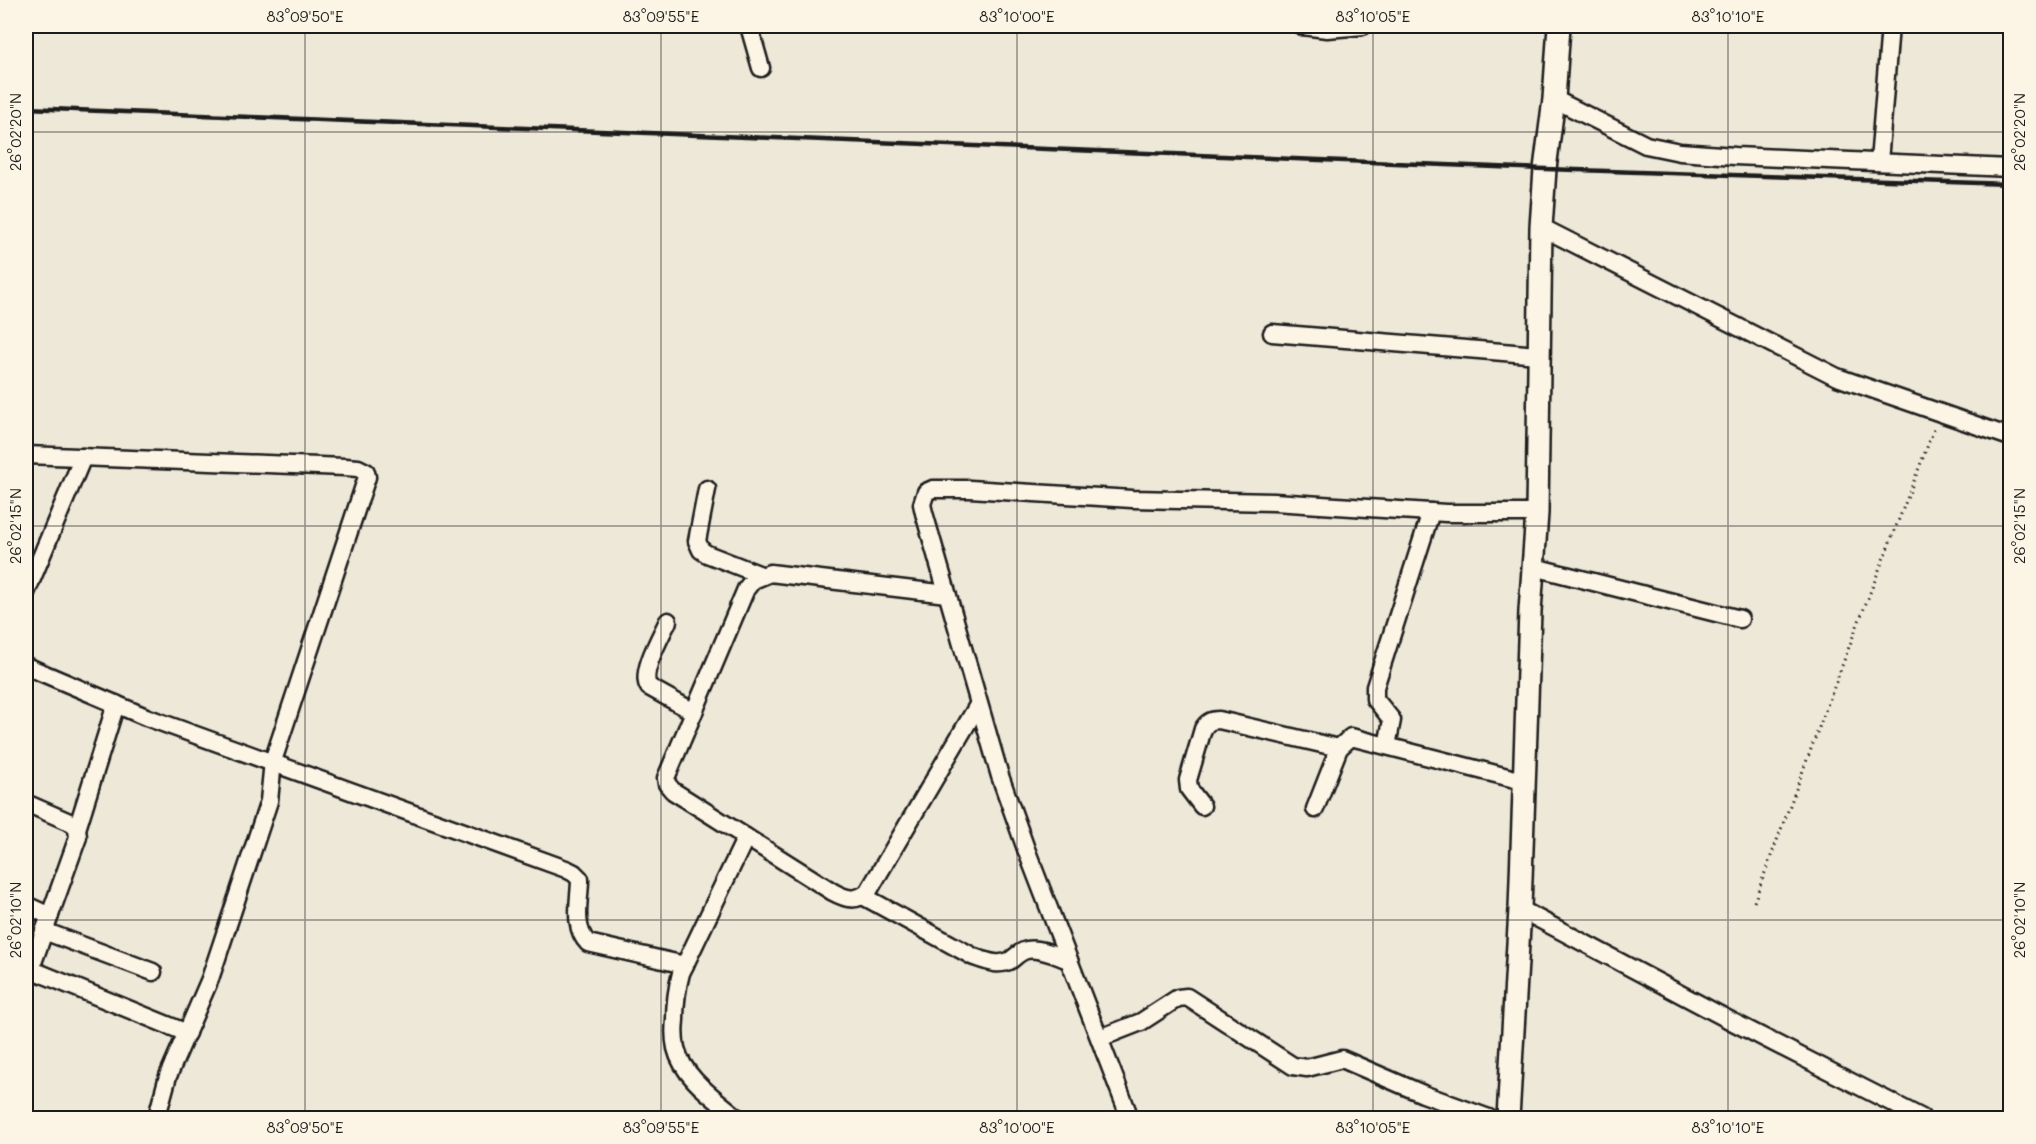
<svg xmlns="http://www.w3.org/2000/svg" width="2036" height="1144" font-family="Mali,sans-serif">
<style>
.lines{fill:none;stroke-linecap:round;stroke-linejoin:round}
.minor-casing{stroke:#1c1c1c;stroke-width:21}
.major-casing{stroke:#1c1c1c;stroke-width:26}
.path{stroke:#1c1c1c;stroke-width:3;stroke-dasharray:1.5 4.5;stroke-linecap:butt}
.minor{stroke:#fcf5e5;stroke-width:16}
.major{stroke:#fcf5e5;stroke-width:21}
.rail{stroke:#1c1c1c;stroke-width:4.5}
.ticks{fill:none;stroke:#1c1c1c;stroke-width:1.5;stroke-opacity:0.45}
.neatline{fill:none;stroke:#1c1c1c;stroke-width:2}
.ticks-label{font-size:15px;text-anchor:middle;fill:#1c1c1c}
</style>
<rect width="100%" height="100%" fill="#eee8d9"/>
<filter id="ink" filterUnits="userSpaceOnUse"><feTurbulence type="fractalNoise" baseFrequency=".0167" numOctaves="2"/><feDisplacementMap in="SourceGraphic" scale="12" xChannelSelector="R" yChannelSelector="G"/><feConvolveMatrix kernelMatrix="1 2 1 2 8 2 1 2 1" color-interpolation-filters="sRGB"/></filter>
<g filter="url(#ink)">
<g class="lines">
<!-- minor casing -->
<g class="minor-casing">
<g id="minor">
<polyline points="749,26 761,68"/>
<polyline points="1302,26 1327,29 1363,26"/>
<polyline points="1554,99 1646,145 1680,152 1735,156 2010,168"/>
<polyline points="1879,162 1890,26"/>
<polyline points="1541,227 1837,377 2010,437"/>
<polyline points="1272,333 1538,355"/>
<polyline points="26,455 345,467 358,468 366,472 367,477 273,761 269,801 210,979 168,1076 159,1109 158,1118"/>
<polyline points="707,489 697,541 701,550 707,554 761,575"/>
<polyline points="1534,567 1740,619"/>
<polyline points="26,593 83,457"/>
<path d="M947,594L770,573L753,580L746,589L666,778L667,784L673,791L833,892C846,899 856,902 868,892L978,705"/>
<path d="M668,621C661,636 639,674 649,687L694,712"/>
<path d="M26,666L146,717L566,869L574,873L580,879C580,900 572,927 588,943L685,965"/>
<polyline points="1387,746 1392,720 1375,699 1375,687 1431,512"/>
<polyline points="26,803 74,824 77,829 78,837 26,982"/>
<path d="M1202,806L1189,789L1188,780L1203,729C1207,722 1211,720 1219,720L1339,748"/>
<polyline points="1315,809 1339,748 1351,737 1523,781"/>
<polyline points="77,829 116,704"/>
<path d="M863,896L974,957C986,961 999,967 1011,960C1016,956 1021,951 1027,950C1040,947 1057,956 1069,960"/>
<polyline points="26,905 50,916"/>
<polyline points="1520,909 1735,1023 1922,1118"/>
<polyline points="44,931 153,972"/>
<polyline points="30,969 187,1033"/>
<polyline points="1100,1038 1141,1022 1178,998 1187,997 1293,1066 1307,1068 1342,1059 1423,1094 1489,1118"/>
<path d="M738,1118C716,1099 683,1078 676,1048C674,1039 674,1029 675,1020C675,1004 677,988 681,973L746,837"/>
<polyline points="1130,1118 1026,849 1000,776 924,513 922,504 926,492 933,489 970,489 1132,499 1274,502 1446,513 1537,513"/>
</g>
</g>
<!-- major casing -->
<g class="major-casing">
<polyline id="major" points="1508,1118 1520,909 1530,611 1537,513 1541,227 1545,169 1554,99 1559,26"/>
</g>
<!-- path -->
<polyline class="path" points="1754,902 1852,639 1935,427"/>
<!-- minor -->
<use href="#minor" class="minor"/>
<!-- major -->
<use href="#major" class="major"/>
<!-- rail -->
<polyline class="rail" points="26,108 1545,169 2010,184"/>
</g>
</g>
<!-- ticks -->
<path class="ticks" d="M305,26V1118M661,26V1118M1017,26V1118M1373,26V1118M1728,26V1118M26,132H2010M26,526H2010M26,920H2010"/>
<!-- margin -->
<rect width="2036" height="1144" fill="none" stroke="#fcf5e5" stroke-width="66"/>
<rect x="33" y="33" width="1970" height="1078" class="neatline"/>
<g class="ticks-label">
<text x="305" y="22">83°09'50"E</text>
<text x="661" y="22">83°09'55"E</text>
<text x="1017" y="22">83°10'00"E</text>
<text x="1373" y="22">83°10'05"E</text>
<text x="1728" y="22">83°10'10"E</text>
<text transform="translate(16 132) rotate(-90)" y="5">26°02'20"N</text>
<text transform="translate(2020 132) rotate(-90)" y="5">26°02'20"N</text>
<text transform="translate(16 526) rotate(-90)" y="5">26°02'15"N</text>
<text transform="translate(2020 526) rotate(-90)" y="5">26°02'15"N</text>
<text transform="translate(16 920) rotate(-90)" y="5">26°02'10"N</text>
<text transform="translate(2020 920) rotate(-90)" y="5">26°02'10"N</text>
<text x="305" y="1133">83°09'50"E</text>
<text x="661" y="1133">83°09'55"E</text>
<text x="1017" y="1133">83°10'00"E</text>
<text x="1373" y="1133">83°10'05"E</text>
<text x="1728" y="1133">83°10'10"E</text>
</g>
</svg>
